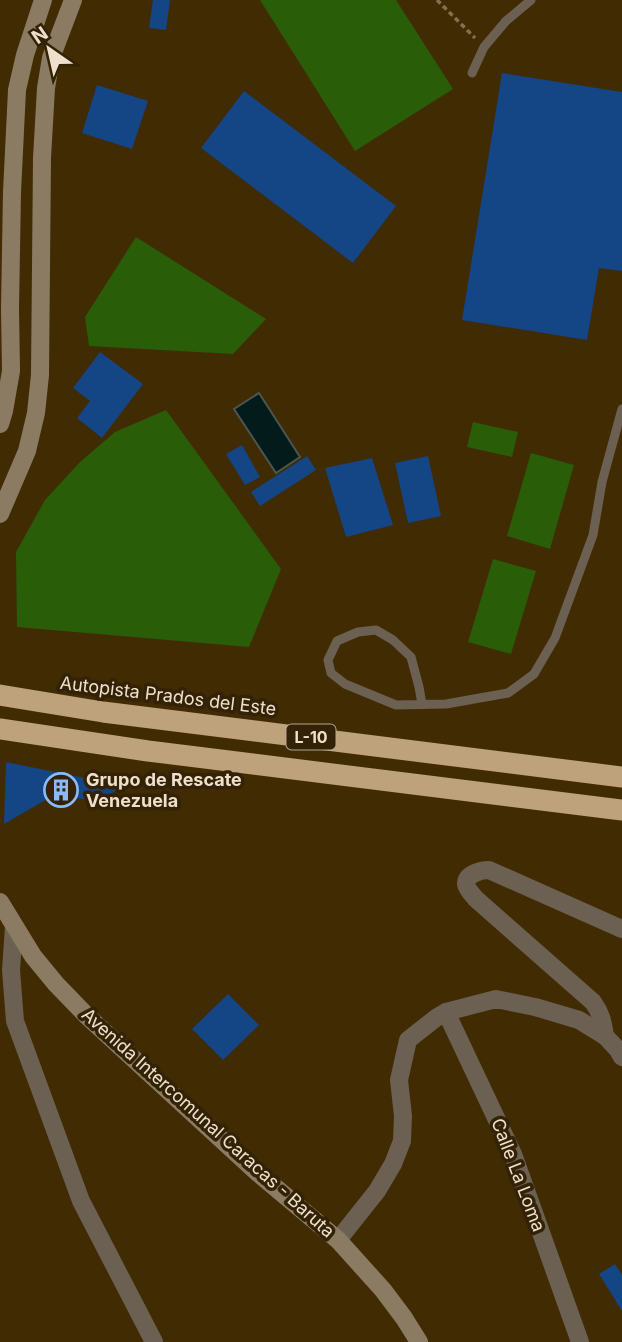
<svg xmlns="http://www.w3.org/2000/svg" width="622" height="1342" font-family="Inter,sans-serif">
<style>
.green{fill:#2a5d07}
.water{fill:#041b1b;stroke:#4a5650;stroke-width:2}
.building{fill:#144584}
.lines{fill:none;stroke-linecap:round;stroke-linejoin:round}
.path{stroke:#83704f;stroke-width:3.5;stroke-dasharray:5 3.5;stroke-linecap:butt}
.lane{stroke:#6b6051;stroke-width:9}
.street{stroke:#6b6051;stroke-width:18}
.secondary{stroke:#8c7b63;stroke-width:18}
.highway{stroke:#bda27c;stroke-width:21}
.labels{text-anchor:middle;stroke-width:7;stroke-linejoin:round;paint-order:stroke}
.shield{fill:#332206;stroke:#b6a791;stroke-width:2}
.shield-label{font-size:16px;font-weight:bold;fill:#eee0cc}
.street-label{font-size:18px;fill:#eee0cc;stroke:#332206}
.poi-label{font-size:18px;font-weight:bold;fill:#eee0cc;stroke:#332206;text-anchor:start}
</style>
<rect width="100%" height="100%" fill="#412b03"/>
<!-- green -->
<g class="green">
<polygon points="260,0 396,0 453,89 355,151"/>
<polygon points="136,237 266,319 233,354 89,346 85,317"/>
<polygon points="166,410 281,569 249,647 17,627 16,552 45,500 80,462 115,432"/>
<polygon points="473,422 518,432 512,457 467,447"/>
<polygon points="531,453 574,465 550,549 507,536"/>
<polygon points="493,559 536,571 511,654 468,642"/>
</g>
<!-- water -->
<polygon class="water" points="259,393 300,457 276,473 234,409"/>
<!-- building -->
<g class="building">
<polygon points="153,0 170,0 166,30 149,28"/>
<polygon points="502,73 622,92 622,271 599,268 587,340 462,320"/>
<polygon points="97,85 148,101 132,149 82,133"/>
<polygon points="244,91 396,206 353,263 201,148"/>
<polygon points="100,352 143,384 102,438 77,418 90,401 73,388"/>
<polygon points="242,445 260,477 245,485 226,454"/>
<polygon points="307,456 316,470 260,506 251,492"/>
<polygon points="428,456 441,516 408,523 395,463"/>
<polygon points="372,458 393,525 346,537 325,468"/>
<polygon points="6,762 124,786 97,802 56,794 4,824"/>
<polygon points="228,994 259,1025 223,1060 192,1029"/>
<polygon points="615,1264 622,1275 622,1311 599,1274"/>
</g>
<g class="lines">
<!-- path -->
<polyline class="path" points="437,0 475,38"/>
<!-- lane -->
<g class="lane">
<polyline points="472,73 484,47 506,21 531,0"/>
<polyline points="422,704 419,687 411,657 393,640 376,630 358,632 337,641 328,660 331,673 345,684 396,705 446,704 508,693 534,674 555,638 593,535 602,482 622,409"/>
</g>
<!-- street -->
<g class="street">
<polyline points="14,926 11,970 15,1021 81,1201 154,1342"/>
<polyline points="446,1012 513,1154 580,1342"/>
<path d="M605,1036C603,1022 601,1013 593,1002L476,899C473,895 467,890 466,884C466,874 481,870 489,870L622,929"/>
<polyline points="338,1240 377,1191 393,1164 402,1141 403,1116 399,1080 408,1040 436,1018 446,1012 496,999 535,1007 579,1020 605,1036 618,1050 622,1057"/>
</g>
<!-- secondary -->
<g class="secondary">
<polyline points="0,424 4,411 11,371 10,309 12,192 17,90 25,55 43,0"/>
<polyline points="0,514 27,451 36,413 40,375 42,158 46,88 51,58 73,0"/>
<polyline points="0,902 33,956 56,984 86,1015 258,1173 338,1240 383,1290 404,1318 419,1342"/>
</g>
<!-- highway -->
<g class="highway">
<polyline points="0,695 103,712 622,777"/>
<polyline points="0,729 148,751 622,810"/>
</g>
</g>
<!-- icons -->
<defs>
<g id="building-ring" transform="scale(1.75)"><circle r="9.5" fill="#332206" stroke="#8abafc" stroke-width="1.5"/><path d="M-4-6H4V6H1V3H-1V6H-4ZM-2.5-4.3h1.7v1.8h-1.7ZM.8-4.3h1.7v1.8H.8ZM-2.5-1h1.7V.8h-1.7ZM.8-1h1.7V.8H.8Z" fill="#8abafc"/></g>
</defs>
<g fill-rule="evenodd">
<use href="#building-ring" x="61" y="790"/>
</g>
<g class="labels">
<!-- shield labels -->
<rect class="shield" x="286.5" y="724.5" width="49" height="25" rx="5"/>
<g class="shield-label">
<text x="311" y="743">L-10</text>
</g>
<!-- street labels -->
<g class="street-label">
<text transform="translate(168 696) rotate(7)" y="6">Autopista Prados del Este</text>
<text transform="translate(208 1123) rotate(42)" y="6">Avenida Intercomunal Caracas - Baruta</text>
<text transform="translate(518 1175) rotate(69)" y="6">Calle La Loma</text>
</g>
<!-- poi labels -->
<g class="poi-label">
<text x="86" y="786">Grupo de Rescate<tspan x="86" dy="21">Venezuela</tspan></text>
</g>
</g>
<!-- north arrow -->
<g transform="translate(49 49) rotate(326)" stroke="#332206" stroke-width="5" paint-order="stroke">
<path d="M0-5L12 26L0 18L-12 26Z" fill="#eee0cc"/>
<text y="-10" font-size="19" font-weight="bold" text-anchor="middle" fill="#eee0cc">N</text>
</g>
</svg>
